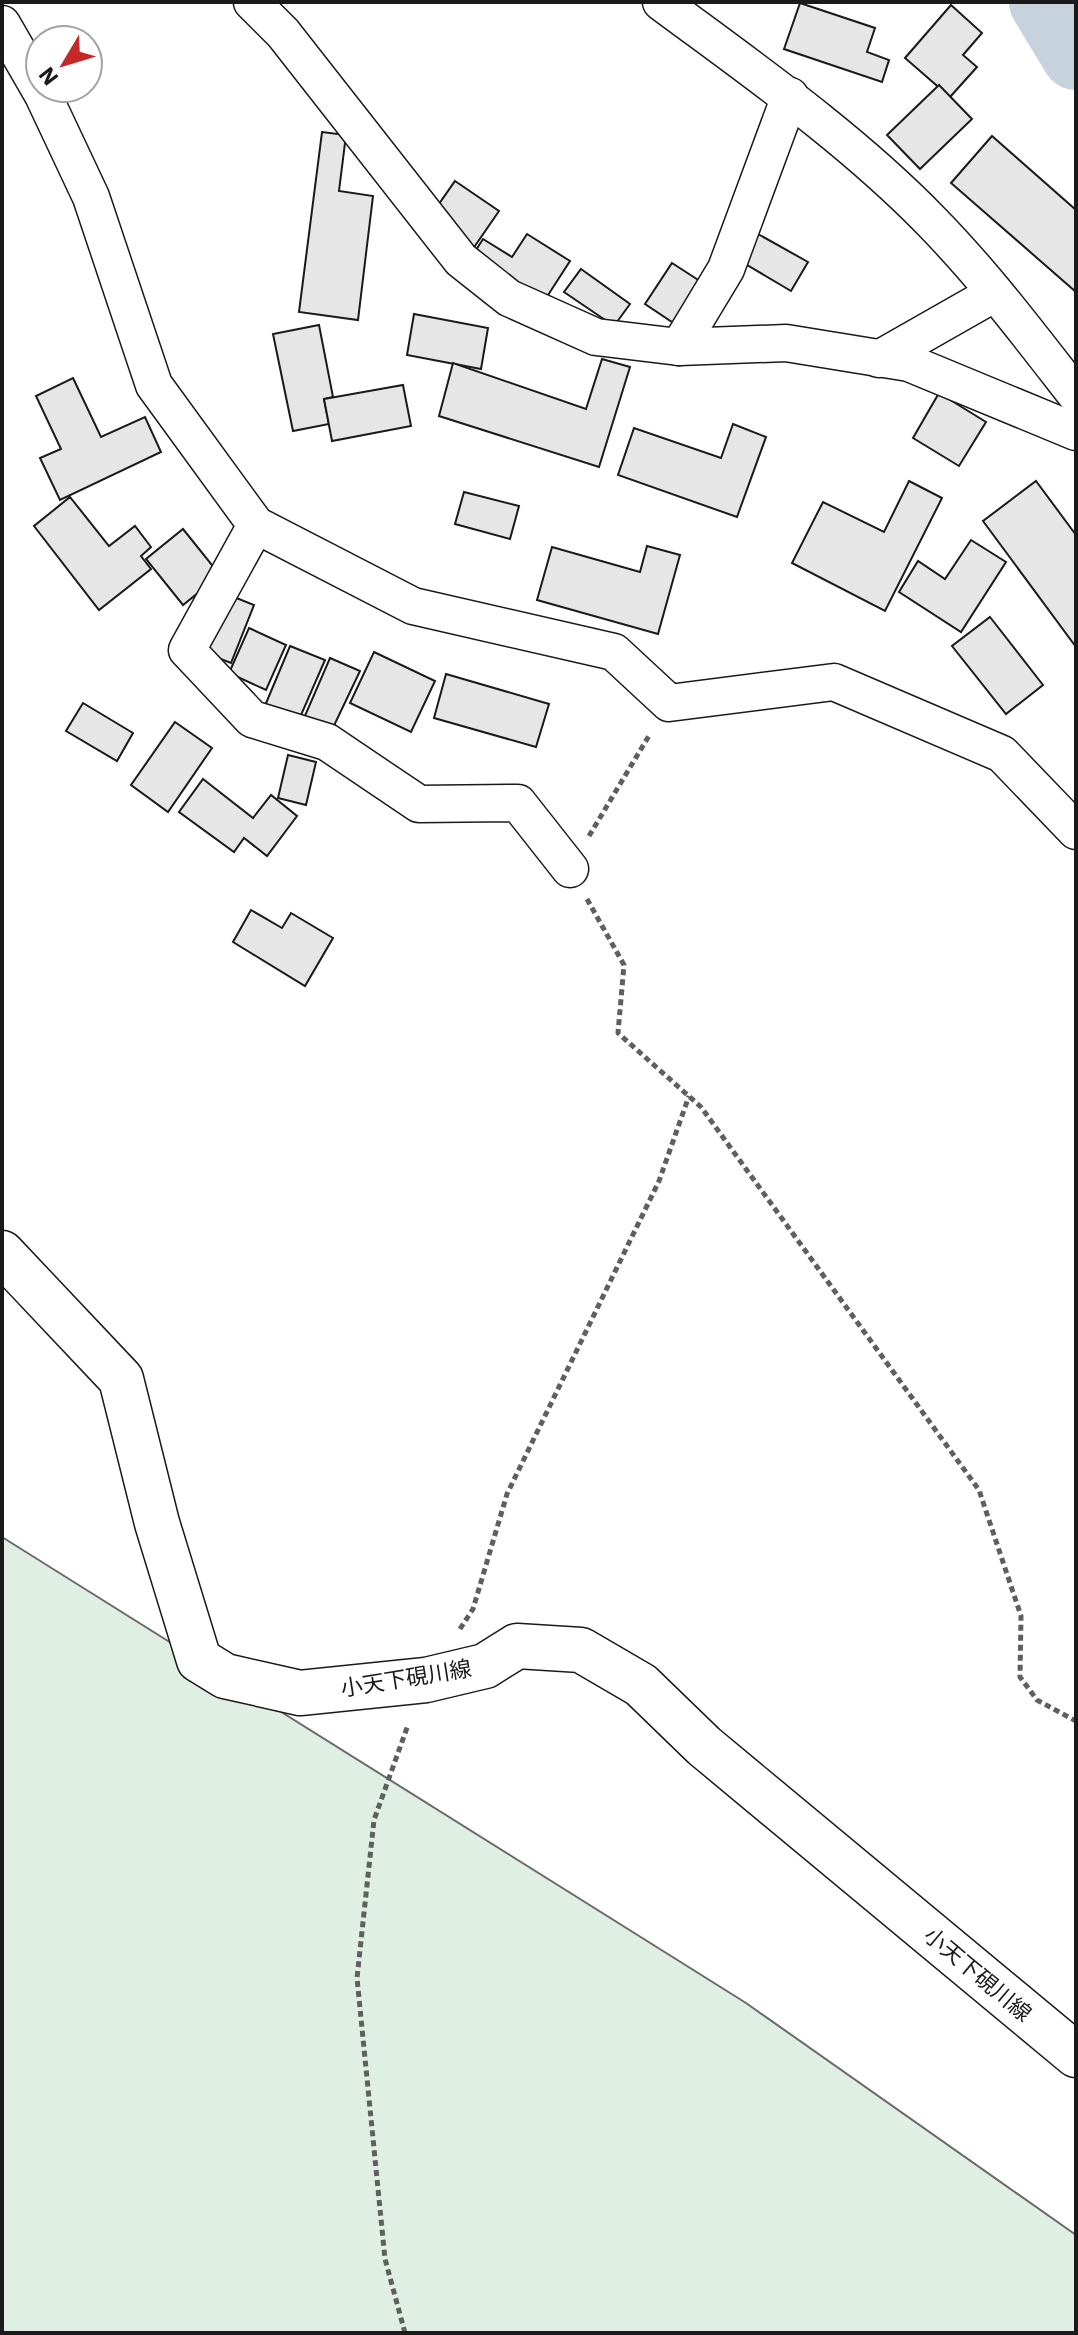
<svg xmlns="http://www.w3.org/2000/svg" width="1078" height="2335" font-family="'IBM Plex Sans','Noto Sans JP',sans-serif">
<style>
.green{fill:#e0efe3;stroke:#6a6a6a;stroke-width:2}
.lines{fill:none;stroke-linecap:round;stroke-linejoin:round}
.river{stroke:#c6d2dc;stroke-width:70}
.building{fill:#e6e6e6;stroke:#1a1a1a;stroke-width:2}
.street-casing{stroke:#1a1a1a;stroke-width:39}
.secondary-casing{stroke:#1a1a1a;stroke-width:47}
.path{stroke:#5f5f5f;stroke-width:5;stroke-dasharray:6 4;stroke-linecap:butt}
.street{stroke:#fff;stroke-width:36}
.secondary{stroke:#fff;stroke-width:44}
.labels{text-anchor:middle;stroke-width:6;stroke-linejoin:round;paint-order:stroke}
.street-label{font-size:22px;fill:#1a1a1a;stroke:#fff}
</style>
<rect width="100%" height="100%" fill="#fff"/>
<!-- green -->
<polygon class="green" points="2,1537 746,2003 1076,2235 1076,2333 2,2333"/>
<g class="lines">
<!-- river -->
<polyline class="river" points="1044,2 1076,55"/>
</g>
<!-- building -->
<g class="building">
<polygon points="800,3 875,28 867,52 889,60 882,82 784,49"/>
<polygon points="951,5 982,33 963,55 977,67 950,97 905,58"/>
<polygon points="939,85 972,119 920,169 887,135"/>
<polygon points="322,132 346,135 339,191 373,196 358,320 299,312"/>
<polygon points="992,136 1076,210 1076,292 951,183"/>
<polygon points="455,181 499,211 468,256 432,214"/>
<polygon points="527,234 570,261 541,306 469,261 483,239 512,257"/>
<polygon points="758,234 808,262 791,291 742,262"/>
<polygon points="672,263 706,285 678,326 645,304"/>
<polygon points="581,269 630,304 614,326 564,292"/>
<polygon points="414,314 488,328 481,369 407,355"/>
<polygon points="319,325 333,397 324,399 329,424 293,431 273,334"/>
<polygon points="602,359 630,367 599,467 439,416 453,363 586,409"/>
<polygon points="73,378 101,437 145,417 161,452 60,500 40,458 61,449 36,396"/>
<polygon points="403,385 411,426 332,441 324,399"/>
<polygon points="939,393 986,422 959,466 913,438"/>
<polygon points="733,424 766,437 737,517 618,475 634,428 721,458"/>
<polygon points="909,481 942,498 885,611 792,563 823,502 884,532"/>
<polygon points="1036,481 1076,535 1076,647 983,521"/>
<polygon points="464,492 519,506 510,539 455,524"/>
<polygon points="70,497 109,546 135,526 151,547 141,556 151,569 99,610 34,526"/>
<polygon points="183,529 220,575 183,605 146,559"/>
<polygon points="971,540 1006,562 961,632 899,592 918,561 945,579"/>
<polygon points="647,546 680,555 658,634 537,600 552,547 640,572"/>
<polygon points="224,593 254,605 231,663 200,651"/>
<polygon points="990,617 1043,685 1006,714 952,646"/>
<polygon points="249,628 286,645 266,690 229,673"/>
<polygon points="290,646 325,660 298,722 264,708"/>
<polygon points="374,652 435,681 411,732 350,703"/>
<polygon points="330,658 360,671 331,732 304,718"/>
<polygon points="446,674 549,704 536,747 434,718"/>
<polygon points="83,703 133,733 117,761 66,731"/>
<polygon points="175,722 212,748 168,812 131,785"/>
<polygon points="288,755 316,762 306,805 278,798"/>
<polygon points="203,779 253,818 271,795 297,816 267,856 244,838 234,852 179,812"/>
<polygon points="251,910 282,928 291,913 333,938 305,986 233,942"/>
</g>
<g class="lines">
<!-- street casing -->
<g class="street-casing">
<g id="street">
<polyline points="252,2 283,33 461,260 509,298 596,337 679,347 726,269 790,96"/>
<path d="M661,2C754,71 850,138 931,221C984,275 1030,336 1076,395"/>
<polyline points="2,24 43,95 91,197 154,385 256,525 413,606 614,652 669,703 834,682 1002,754 1076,831"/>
<polyline points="679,347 786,343 909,363 1076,432"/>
<polyline points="879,359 995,293"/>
<polyline points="256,525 187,650 252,719 327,742 419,804 518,803 570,869"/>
</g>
</g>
<!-- secondary casing -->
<g class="secondary-casing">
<polyline id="secondary" points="2,1253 121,1379 157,1523 199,1660 225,1676 300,1693 426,1680 485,1666 517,1646 581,1650 641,1685 704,1746 1076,2055"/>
</g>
<!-- path -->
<g class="path">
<polyline points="589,836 650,734"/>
<polyline points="587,899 624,965 618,1033 701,1107 979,1490 1021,1616 1020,1677 1037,1700 1076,1721"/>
<polyline points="460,1629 473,1609 507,1494 659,1181 689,1096"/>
<polyline points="405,2333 385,2259 357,1978 374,1820 408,1725"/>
</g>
<!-- street -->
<use href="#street" class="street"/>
<!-- secondary -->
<use href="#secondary" class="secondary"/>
</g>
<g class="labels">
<!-- street labels -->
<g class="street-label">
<text transform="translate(406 1678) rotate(-9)" y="8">小天下硯川線</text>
<text transform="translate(978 1974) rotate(40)" y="8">小天下硯川線</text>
</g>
</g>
<!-- border -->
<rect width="1078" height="2335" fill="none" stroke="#1a1a1a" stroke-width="8"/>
<!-- north arrow -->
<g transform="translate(64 64) rotate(232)"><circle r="38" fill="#ffffff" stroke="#a3a3a3" stroke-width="2"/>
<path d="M0-6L14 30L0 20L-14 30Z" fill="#c62828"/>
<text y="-12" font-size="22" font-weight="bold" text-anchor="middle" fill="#1a1a1a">N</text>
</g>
</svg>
